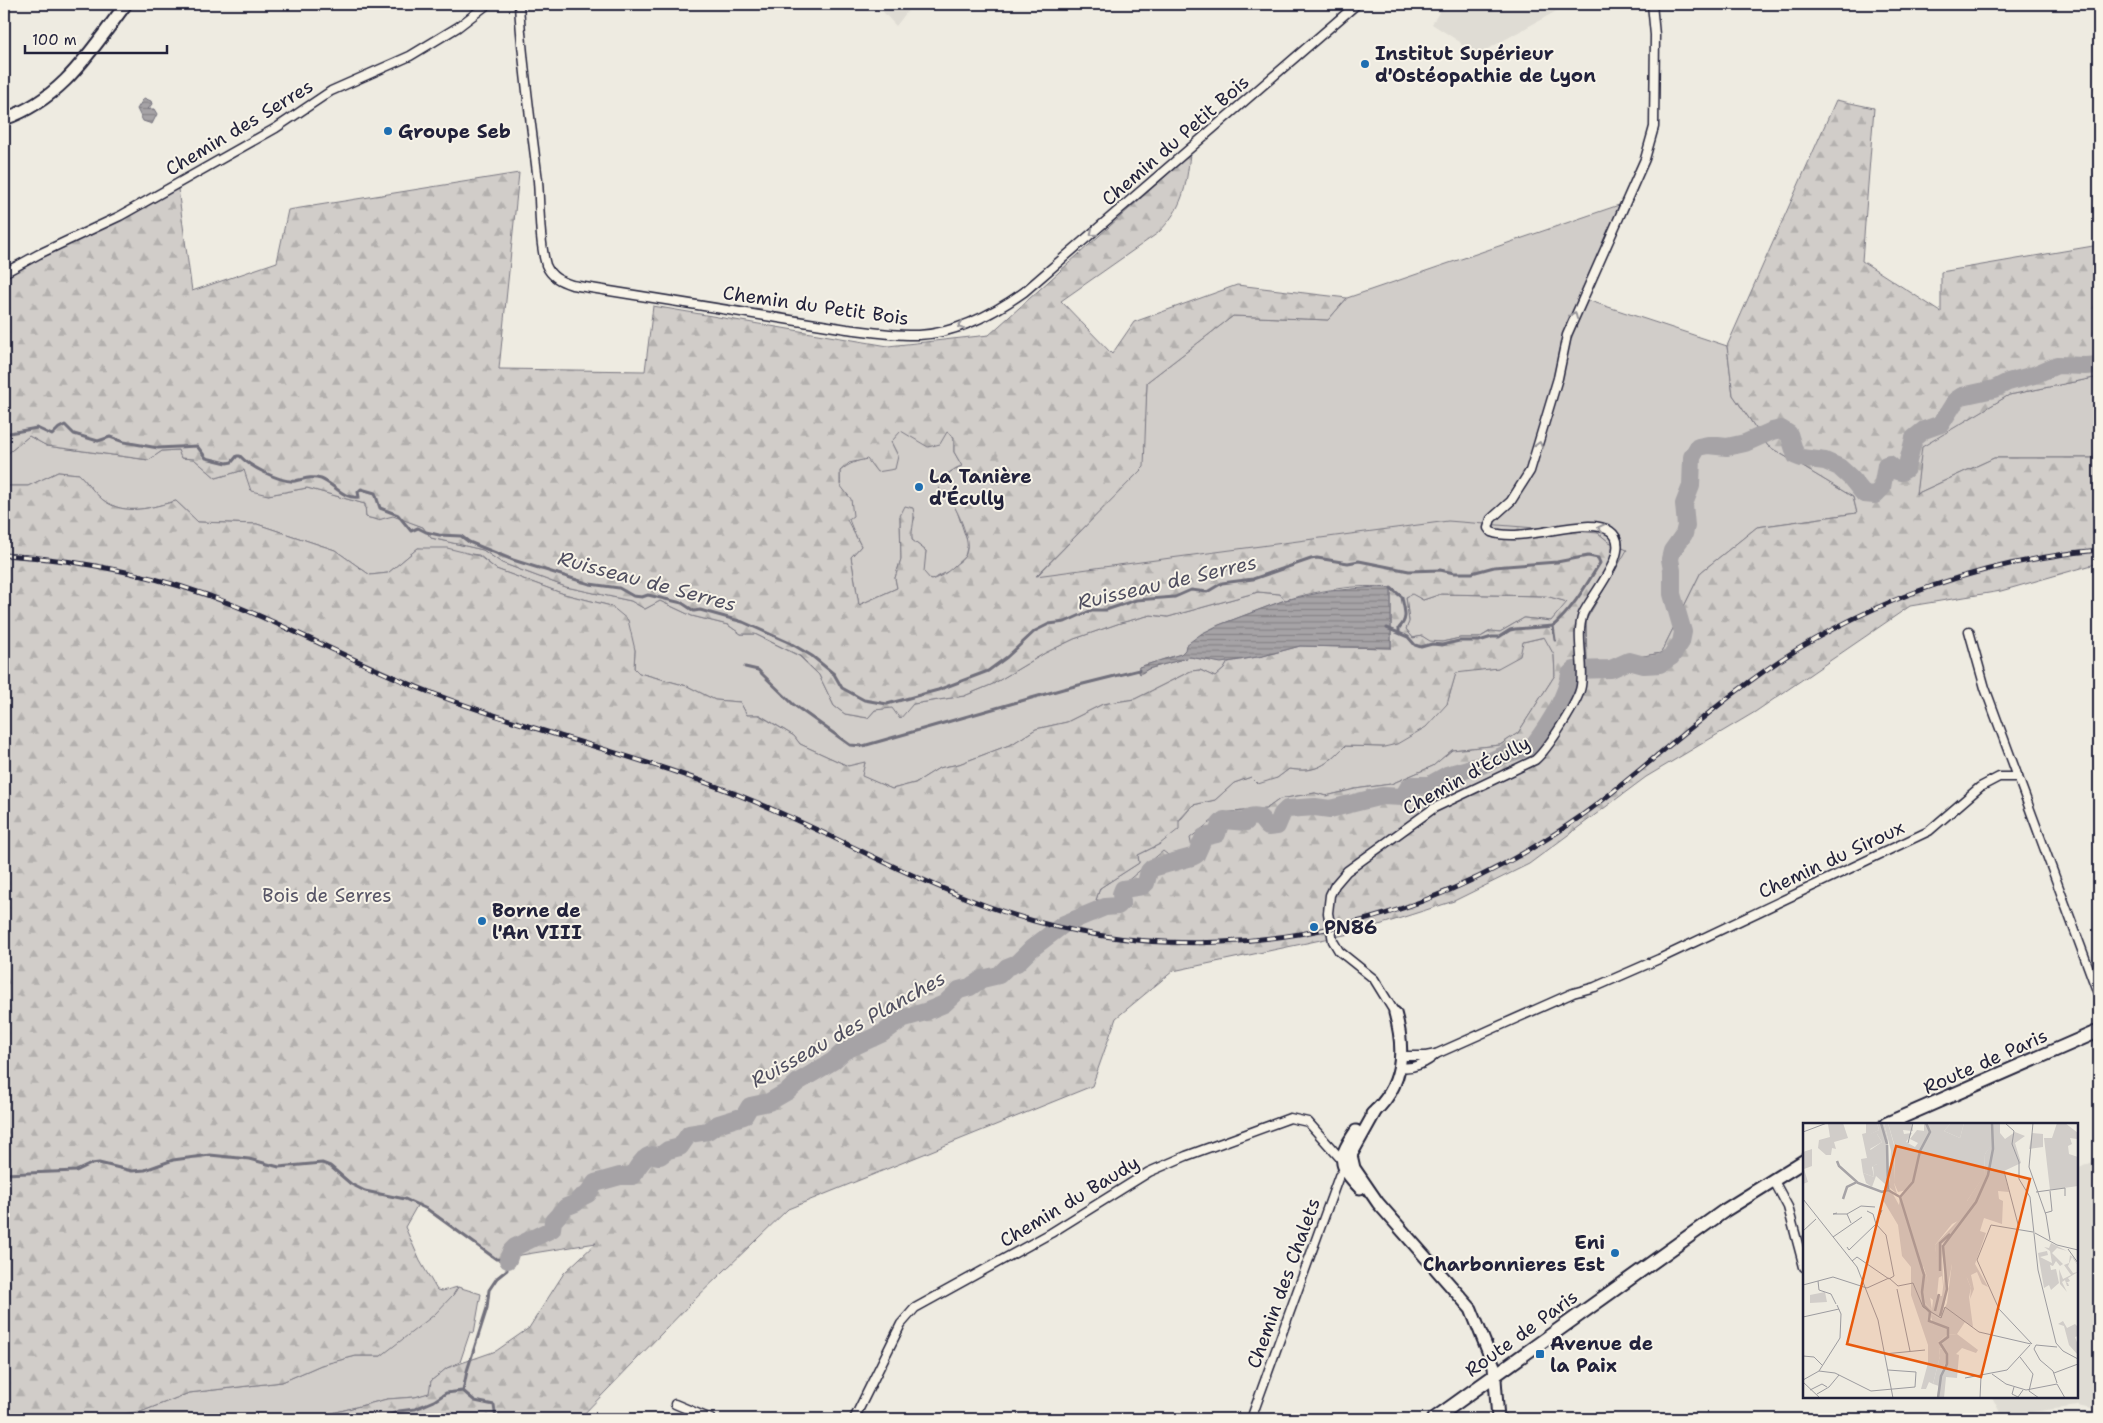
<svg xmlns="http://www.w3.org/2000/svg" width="2103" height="1423" font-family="'Shantell Sans',sans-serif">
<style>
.built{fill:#dfdcd4}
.green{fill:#d1cdc9;stroke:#7a7882}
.forest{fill:url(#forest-firs);stroke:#7a7882;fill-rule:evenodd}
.water{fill:url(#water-rules);stroke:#716f7b}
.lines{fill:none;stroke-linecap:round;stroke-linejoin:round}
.stream{stroke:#716f7b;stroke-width:3}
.river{stroke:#a6a3a6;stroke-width:18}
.street-casing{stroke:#22223b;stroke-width:11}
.secondary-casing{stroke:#22223b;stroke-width:15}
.primary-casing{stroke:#22223b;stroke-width:16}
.street{stroke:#f7f3e8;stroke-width:8}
.secondary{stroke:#f7f3e8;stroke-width:11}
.primary{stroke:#f7f3e8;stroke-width:12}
.rail-casing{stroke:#22223b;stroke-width:5}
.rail{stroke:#f7f3e8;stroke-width:3;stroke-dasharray:9;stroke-linecap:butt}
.oneway{stroke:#97959a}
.poi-dot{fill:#1f6fb2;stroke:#f7f3e8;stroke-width:2}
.labels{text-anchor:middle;stroke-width:4;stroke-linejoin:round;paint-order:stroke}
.poi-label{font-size:19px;font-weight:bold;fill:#22223b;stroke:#f7f3e8;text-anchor:start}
.street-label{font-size:19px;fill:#22223b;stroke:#f7f3e8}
.park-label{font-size:19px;fill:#575566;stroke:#f7f3e8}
.water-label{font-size:20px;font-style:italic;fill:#504f60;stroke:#f7f3e8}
.inset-river{fill:none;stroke:#a6a3a6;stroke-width:2.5}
.inset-road{fill:none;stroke:#9c9b9f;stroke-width:1}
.view{fill:#e8590c;fill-opacity:0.15;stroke:#e8590c;stroke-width:2.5}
.inset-edge{fill:none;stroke:#22223b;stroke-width:2.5}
</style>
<defs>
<pattern id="forest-firs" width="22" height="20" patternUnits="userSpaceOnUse" patternTransform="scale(1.25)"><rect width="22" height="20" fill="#d1cdc9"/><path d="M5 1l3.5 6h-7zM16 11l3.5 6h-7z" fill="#b3b0ae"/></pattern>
<pattern id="water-rules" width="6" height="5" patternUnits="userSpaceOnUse" patternTransform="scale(1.25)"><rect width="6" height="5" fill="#a6a3a6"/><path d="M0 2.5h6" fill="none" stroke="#878488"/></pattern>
</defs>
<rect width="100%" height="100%" fill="#eeebe1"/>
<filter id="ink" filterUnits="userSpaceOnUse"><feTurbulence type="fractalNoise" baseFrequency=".02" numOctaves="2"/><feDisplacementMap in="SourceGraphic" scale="10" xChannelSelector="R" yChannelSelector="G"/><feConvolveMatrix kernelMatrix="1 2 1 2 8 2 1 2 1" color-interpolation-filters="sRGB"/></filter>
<g filter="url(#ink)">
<!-- built -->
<g class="built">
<polygon points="876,4 913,4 896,26"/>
<polygon points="1444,4 1569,4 1470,59 1460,42 1432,24"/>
<polygon points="2099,1159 2099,1411 2078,1406 2002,1416 1992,1397 2077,1397 2077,1169"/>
</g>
<!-- green -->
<g class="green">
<polygon points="1619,205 1587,300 1727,346 1733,395 1768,446 1853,497 1857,513 1757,527 1701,572 1661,653 1587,666 1586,620 1626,550 1609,542 1598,533 1036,577 1143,467 1147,382 1233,316 1328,320 1347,298"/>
<polygon points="2099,377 2099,458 1994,458 1916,494 1921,447 2009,395"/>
<path d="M901,430L948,432L954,437V452L962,466C953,468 949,475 939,477L957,511L968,544L965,556L949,571L931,580L923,572L926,551L912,540L911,528L915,517L900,516L901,559L895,578L897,588L859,605L851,557L861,546C848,521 840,500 840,471C858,456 876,458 898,456L891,442Z"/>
<path d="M29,436L47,446L148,460L162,451L179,450L181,458L194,459L216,478L244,470L268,495L307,488L365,504L366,517L378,520L392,515L423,527L431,538L483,550L502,563L566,587L631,601L645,609L660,601L692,616L728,625L741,634H755L799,656L819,675L834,706L845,714L868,718L875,710L964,696L993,684L1045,653L1074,639L1120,623L1151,615L1168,617L1258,592L1280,594L1285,600L1219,625L1201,634L1181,654L1139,667L1142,673L1148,669L1190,657L1218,662H1228L1224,669L1215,677L1200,670L1191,671L1135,699L1103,704L1067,722L1036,729L1012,744L959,764L939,768L915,783L892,789L861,776L865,763L848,766L800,744L794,736L760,715H747L740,702L715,700L687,686L639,673L634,668L635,650L611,606L564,594L496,569L479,555L418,548L388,573L370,575L335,550L257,524L198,522L176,501C152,507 126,517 103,500C94,493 87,482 79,474L58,472L28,486H4V454L6,455Z"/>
<polygon points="1412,593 1423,600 1441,594 1546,596 1568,602 1551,621 1524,618 1500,632 1490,631 1479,638 1460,638 1442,642 1430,642 1422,636 1413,638 1406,629 1409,621 1406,597"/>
<path d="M1545,637L1554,655L1555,675L1518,733L1500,745L1452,750L1433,766L1391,784L1355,789L1326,796L1315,793L1280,799L1266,809L1222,813L1192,848L1183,855L1172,858L1119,888L1114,899L1105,901L1096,900L1100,888L1139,863L1138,855L1160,844L1193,805L1215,800L1234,783L1251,777L1277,778L1289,769C1317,773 1326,765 1345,746L1384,747L1447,704L1456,672L1498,668L1523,642Z"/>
<polygon points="458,1287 481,1294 474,1333 470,1332 460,1362 447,1368 431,1381 430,1393 415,1397 387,1399 309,1419 89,1419 143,1411 189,1393 282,1382 321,1365 356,1356 381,1356 453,1295"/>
</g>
<!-- forest -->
<path class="forest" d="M1836,100L1874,108L1862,261L1941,312V272L2099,245V377L2009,395L1922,447L1916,494L1994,458H2099V563L2001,591L1910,606L1755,712L1646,777L1529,864L1454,901L1354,933L1173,971L1116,1018L1092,1086L788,1209L690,1304L579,1419L464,1418L452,1412L441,1419H310L387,1399L415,1397L429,1393L431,1381L447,1368L496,1351L529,1328L564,1273L596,1243L496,1259L437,1215L418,1204L405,1227L420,1261L437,1290L442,1291L458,1287L453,1295L434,1315L381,1356H356L321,1365L282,1382L189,1393L143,1411L89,1419H4V486H28L58,472L79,474C87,482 94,493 103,500C126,517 152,507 176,501L198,522L257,524L335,550L370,575L388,573L418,548H447L479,556L496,569L564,594L611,606L628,620L635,650L634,668L639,673L687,686L715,700L740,702L747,715H759L794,736L800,744L848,766L865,762L862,776L892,789L915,783L939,768L959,764L1012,744L1036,729L1067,722L1103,704L1135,699L1191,671L1200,670L1215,677L1224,669L1228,662L1263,656L1300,646L1391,648V588C1357,583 1318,591 1285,600L1280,594L1258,592L1168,617L1151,615L1120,623L1074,639L1045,653L993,684L964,696L913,704L900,719L892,708L875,710L868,718L845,714L834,706L819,675L800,656L755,634H741L728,625L692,616L660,601L645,609L631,601L566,587L502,563L483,550L431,538L423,527L393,516L378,520L366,517L365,504L307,488L268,495L251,491L244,470L216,478L194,459L181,458L178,450L162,451L149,460L47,446L29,436L6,455L4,454V273L177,182L192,291L277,262L288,210L519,173L499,369L645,371L653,306L888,346L989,335L1190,154C1186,188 1183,208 1158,233L1061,301L1112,354L1134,322L1237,285L1347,298L1328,320L1233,316L1147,382L1144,467L1036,576L1448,521L1598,533L1609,542L1627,550L1586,620L1587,666L1661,653L1701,572L1757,527L1857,513L1853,497L1768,446L1733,395L1727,346ZM901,431L928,447L940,444L947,432L954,437V452L962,466C953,469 949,475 939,477L937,483L941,492L946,491C954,505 974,540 965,556C963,560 957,563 954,566C947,573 940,577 931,580L924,572L926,551L912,540C911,528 916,519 913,508L905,506L900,516L901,559L895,578L897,588L859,605L851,557L861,546L847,520L853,516L851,499L840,485V471L849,463L867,459L877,472L895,469L898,456L891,442ZM1412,594L1423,600L1441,594L1546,596L1567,602L1551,621L1524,618L1500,632L1491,631L1479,638H1460L1442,642L1430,641L1422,636L1413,638L1406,629L1409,622L1406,597ZM1544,637L1554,655L1555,675L1518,733L1500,745L1452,750L1433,766L1391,784L1355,789L1326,796L1315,793L1280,799L1266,809L1222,813L1190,838L1192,848L1183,855L1172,858L1163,851L1119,888L1114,899L1105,901L1096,900L1100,888L1139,863L1138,855L1160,844L1179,829V820L1193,805L1215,800L1234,783L1251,777L1258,784L1277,778L1289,769C1317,773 1326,765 1345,746L1384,747L1397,744L1426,727L1447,704L1456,673L1498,668L1520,656L1523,642Z"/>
<!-- water -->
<g class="water">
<polygon points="144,98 151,101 152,104 148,109 154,109 157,114 152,124 143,121 137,109"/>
<polygon points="1375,587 1391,588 1391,648 1300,646 1263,656 1221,663 1190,657 1148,669 1140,674 1138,670 1139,667 1181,654 1185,650 1186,645 1201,634 1219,625 1285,600 1329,591"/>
</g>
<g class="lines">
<!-- stream -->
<g class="stream">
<path d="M4,434L37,428L52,435L59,428L65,425L74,434L98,441L110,437L124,442L158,448L197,446L206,458L227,463L232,462L237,456H240C249,466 281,483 295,481C305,479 310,476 321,479C334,484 344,500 359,497L358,492L361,489L375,493L380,508L398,515L411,531L418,528L426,532L439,535L461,536L469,542L513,560L590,584L619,588L633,596L642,597L648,595L682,603L694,611L700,610L743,622L790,643L812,656L834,674L842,688L864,700L887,704L938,690L988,671L1007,657L1035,631L1049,624L1065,622L1092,610H1106L1136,600L1175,597L1191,590L1207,592L1222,583L1253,579L1311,559L1317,558L1348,563L1359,561L1409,571L1440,570L1454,573H1472L1494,567L1557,562L1588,556L1598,558L1600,563C1586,585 1573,609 1553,626L1555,640"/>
<path d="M1391,588L1402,597C1404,610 1409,618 1399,628V632"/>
<polyline points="1387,628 1408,637 1415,645 1421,647 1432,644 1442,645 1459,641 1479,641 1492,637 1499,637 1510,630 1515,629 1553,626"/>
<polyline points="745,667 758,670 794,705 850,745 863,746 1063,689 1139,670"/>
<polyline points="4,1174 76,1171 91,1164 99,1163 132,1171 145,1170 173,1160 210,1155 249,1159 279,1167 322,1163 330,1166 351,1184 365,1191 405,1199 427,1209 496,1259 508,1260 507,1270 497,1278 489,1290 487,1308 467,1371 463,1391"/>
<polyline points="463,1391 475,1401 494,1405 496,1419"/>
<polyline points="381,1419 399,1411 415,1409 434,1401 446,1393 463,1391"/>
</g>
<!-- river -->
<path class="river" d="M508,1260L511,1251L515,1247L552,1229L553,1221L566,1207L576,1203L580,1198L588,1194L595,1183L620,1176H633C635,1170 645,1155 652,1155C655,1155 658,1156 660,1156L668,1150L680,1147L689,1134L708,1131L718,1124L744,1116L750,1106L769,1102L788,1091L798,1082L833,1061L844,1051L883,1033L904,1018L925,1012L944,1004L959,990L970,987L982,979L999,975L1007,967L1017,963L1031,949L1064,924L1105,907L1118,906L1122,902L1121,894L1123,889L1143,886L1146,883L1149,871L1152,868L1192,857L1196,855L1204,837L1217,834L1220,824L1224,820L1246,822L1250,817C1261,814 1262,821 1268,827L1277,826L1282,814L1287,809L1315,807L1330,809L1382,796L1403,797L1408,788L1412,785H1429L1447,775L1482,765L1506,754L1533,746C1548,726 1566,699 1570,674L1574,670L1611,669L1629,661L1644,665L1660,664L1671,657L1681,642L1683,632L1672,594V570L1670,559L1672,551L1684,534L1686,526L1684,504L1691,486L1692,457L1698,447L1708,445L1727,447L1745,443L1772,431L1781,429L1789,434L1796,456L1801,458L1825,461L1839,467L1851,478L1864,494L1875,495L1882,488L1886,465L1889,464L1897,471L1901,472L1906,469L1914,438L1924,430L1941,424L1956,400L1962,396L1994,389L2008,382L2034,375L2057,365L2085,366L2099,365"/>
<!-- street casing -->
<g class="street-casing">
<g id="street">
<path d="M519,4C522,63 531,122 538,181C540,206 539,242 546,265C551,277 560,281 572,285L847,329C871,332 895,336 919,335C958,333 993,314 1024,292L1357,4"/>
<polyline points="2096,4 2099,12"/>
<polyline points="4,273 39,254 120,216 276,128 331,91 410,56 458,27 488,4"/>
<polyline points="1969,631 1985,688 2099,996"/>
<path d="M1395,1013L1374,979L1339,951L1333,941L1328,913L1330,895L1335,885L1347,871L1434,808L1535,760C1547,750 1579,701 1581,686C1585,663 1575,637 1583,614C1590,597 1635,548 1610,531C1587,515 1524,544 1491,532L1488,528L1491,519L1511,501L1530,471L1558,378L1567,335L1645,159L1654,127L1655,35L1652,4"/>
<polyline points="1436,1054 1573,993 1595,987 1659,959 1929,831 1980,787 1999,777 2018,777"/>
<path d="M1401,1067C1413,1069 1427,1063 1436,1054L1426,1056H1401"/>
<polyline points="1773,1179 1788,1207 1804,1267"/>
<polyline points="675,1404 711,1419"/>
<polyline points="854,1419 901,1324 915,1308 1051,1233 1149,1172 1186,1156 1290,1118 1308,1122 1341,1159 1344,1160"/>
<polyline points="1251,1419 1339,1176 1348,1166"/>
</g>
</g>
<!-- secondary casing -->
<g class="secondary-casing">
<g id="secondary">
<path d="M4,119C63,99 91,50 126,4"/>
<polyline points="1376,1110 1351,1155 1354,1168 1378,1203 1471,1309 1494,1366 1498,1419"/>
<path d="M1372,1114C1403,1087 1406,1052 1395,1013"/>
<path d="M1356,1131C1338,1158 1337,1164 1360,1188"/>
</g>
</g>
<!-- primary casing -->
<g class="primary-casing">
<g id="primary">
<polyline points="1886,1124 2099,1031"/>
<polyline points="1434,1419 1724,1211 1804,1161"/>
</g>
</g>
<!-- street -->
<use href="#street" class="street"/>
<!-- secondary -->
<use href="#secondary" class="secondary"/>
<!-- primary -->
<use href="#primary" class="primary"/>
<!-- rail casing -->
<g class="rail-casing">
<path id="rail" d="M4,555C84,560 162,576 236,606C307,635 374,672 445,698C548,736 656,760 758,803C835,836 908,877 987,906C1062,933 1142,946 1222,942C1361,936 1490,886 1600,802C1660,755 1716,703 1779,661C1875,598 1985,561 2099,550"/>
</g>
<!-- rail -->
<use href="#rail" class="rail"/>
</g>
<!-- one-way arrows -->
<defs><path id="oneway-chevron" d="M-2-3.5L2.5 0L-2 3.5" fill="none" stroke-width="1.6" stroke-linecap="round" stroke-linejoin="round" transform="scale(1.25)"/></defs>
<g class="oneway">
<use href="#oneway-chevron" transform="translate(1093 233) rotate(139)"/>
<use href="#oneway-chevron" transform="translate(1574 315) rotate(-67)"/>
<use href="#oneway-chevron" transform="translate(961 326) rotate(162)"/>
<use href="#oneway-chevron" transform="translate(1539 445) rotate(-75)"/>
<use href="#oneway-chevron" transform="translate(1601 528) rotate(-167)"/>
</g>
</g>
<!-- markers -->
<g class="poi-dot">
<circle cx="1365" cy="64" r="5"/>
<circle cx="388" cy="131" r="5"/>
<circle cx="919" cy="487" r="5"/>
<circle cx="482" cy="921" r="5"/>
<circle cx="1314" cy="927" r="5"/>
<circle cx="1615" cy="1253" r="5"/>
<rect x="1535" y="1349" width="10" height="10" rx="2.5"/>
</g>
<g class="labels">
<!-- poi labels -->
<g class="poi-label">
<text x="1375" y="60">Institut Supérieur<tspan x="1375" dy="22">d'Ostéopathie de Lyon</tspan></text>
<text x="398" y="138">Groupe Seb</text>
<text x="929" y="483">La Tanière<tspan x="929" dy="22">d'Écully</tspan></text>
<text x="492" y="917">Borne de<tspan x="492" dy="22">l'An VIII</tspan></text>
<text x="1324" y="934">PN86</text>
<text x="1605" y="1249" text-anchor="end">Eni<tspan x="1605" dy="22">Charbonnieres Est</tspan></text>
<text x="1550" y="1350">Avenue de<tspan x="1550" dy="22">la Paix</tspan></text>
</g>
<!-- street labels -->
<g class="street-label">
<text transform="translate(239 127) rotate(-31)" y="7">Chemin des Serres</text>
<text transform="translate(1175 140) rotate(-41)" y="7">Chemin du Petit Bois</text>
<text transform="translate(816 305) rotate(8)" y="7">Chemin du Petit Bois</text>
<text transform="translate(1466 775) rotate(-29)" y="7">Chemin d'Écully</text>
<text transform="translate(1831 859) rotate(-25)" y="7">Chemin du Siroux</text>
<text transform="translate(1985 1061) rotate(-24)" y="7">Route de Paris</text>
<text transform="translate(1069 1201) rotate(-31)" y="7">Chemin du Baudy</text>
<text transform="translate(1283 1283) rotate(-70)" y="7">Chemin des Chalets</text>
<text transform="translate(1521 1333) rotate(-36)" y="7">Route de Paris</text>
</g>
<!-- park labels -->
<g class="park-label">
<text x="327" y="902">Bois de Serres</text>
</g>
<!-- water labels -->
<g class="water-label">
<text transform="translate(647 581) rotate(15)" y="7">Ruisseau de Serres</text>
<text transform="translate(1167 582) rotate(-13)" y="7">Ruisseau de Serres</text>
<text transform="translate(848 1029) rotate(-29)" y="7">Ruisseau des Planches</text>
</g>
</g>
<!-- overview -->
<g transform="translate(1803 1123)">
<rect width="275" height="275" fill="#eeebe1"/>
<path d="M40,0L45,15L31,19L33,26L29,25L28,32H23L15,25L16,17L27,14L25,1ZM63,0H74L76,7L68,11H74L79,19L67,26L74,35V41L69,44L71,54L60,50L58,36L64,35L59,11L63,10ZM81,0H85L91,22V60L94,71L86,64L88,28ZM148,0H161L157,15L141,8ZM254,0H262L275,10L274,16L267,15L269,21L265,23L266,31L275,34V63L247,67L241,15H249ZM229,10L240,11V24L226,26ZM188,22V40L181,62L150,112L139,121L140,163L139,153L135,155L132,122L164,88V78L181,52L182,31ZM9,26V43L1,46L5,59L0,61V29ZM248,120L264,128L254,125L249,130L260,141L257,143L253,138L250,143L247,142L248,147L253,146L256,160L248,167L246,162L241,165L235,130L244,128L245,132L237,134L249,140L247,128L241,124L246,125ZM267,132L271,135L275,143L269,134L265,143L270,150L275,149L265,155L267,158L263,160H265L266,163H264L262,157L259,159L264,169L257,161L256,146L260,156L268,152L261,142L266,140ZM117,138L124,154L129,187L122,180ZM149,140L164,155L168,165L166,174L170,204L162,199L154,211L144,212L135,219L127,190L137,196L144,180ZM136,225L140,226L143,236L136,263L130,261L137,233Z" fill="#d1cdc9"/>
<path d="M74,0H81L85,17L86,64L96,82L97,73L104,67L95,69L91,60L92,24L85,0H109L110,8L100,7L101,11L109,10L103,19L112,24L115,20L107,16L114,7L121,8V0H148L141,8L157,15L161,0H197V10L202,16L212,9L222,13L212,20L218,40L201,48L206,69L195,68L196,76L200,78L199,101L181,95L177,108L183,110L172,141L185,164L179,161L174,149L168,152L171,166L167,176L168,165L164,155L156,153L149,141L139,194L137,196L127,190V197L136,209L135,219L144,212L154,211L175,227L173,230L159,225L153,231L156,232L154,255L143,254L141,275H134L137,252L142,245L140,226L136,225L137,233L130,261L126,259L123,266H118L125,240V222L108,172V144L99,133L95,102L80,77L82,61L73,53L69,64L63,60L60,50L71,54L70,43L74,41V36L68,35L66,28L79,19L74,11H67L76,7ZM188,23V40L181,62L165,85L164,78L181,53L182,31ZM157,97L150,112L138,124L142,147L139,173L134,172L136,152L132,122L149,101ZM120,143L124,154L125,173L130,177L129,187L122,180ZM260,198L264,205L272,201L275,204V213L272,214L275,222L274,231L266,222L261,203L255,201Z" fill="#d1cdc9" fill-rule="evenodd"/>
<path d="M22,169L24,179L7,180V172Z" fill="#d1cdc9"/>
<path class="inset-river" d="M78,0L84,21M84,22L85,66M34,38L36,43L55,60L79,69L85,67M85,67L97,74L110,59L117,28L127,9L123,0M97,74L121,152L119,169L121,183L127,189L126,198L145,205V214L137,220L144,231V241L138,253L135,275M40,76L44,64L54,59M137,148V120L147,111M132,188L136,171M137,193L144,166L140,123L173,79L185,52L190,26L189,0"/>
<path class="inset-road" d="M202,0L211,8L209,21L216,39V56L227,74L235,147L253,220L260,228L275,236M230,0L226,44L243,92L247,117M0,9L24,0M105,20L110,0M201,48L216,105M233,69L262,65V73M0,76L54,144L75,197L90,275M34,90L30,91H44L48,100M242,90L249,88L247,68M44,91L58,83L72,84M0,108L13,96M232,110L254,122L275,127M30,114L59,94M44,124L46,127L73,101L70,91L64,88M265,126L275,140M49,138L54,134L86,156L91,153L83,112L73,101L79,87M15,158L16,167L28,171L33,181M0,162L30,154L64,165L86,155L95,163L110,160L120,184L138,195L142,184L176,209L228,221M94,166L107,228M0,194L36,186M229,221L196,186L174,137L188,102L230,109M233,222L231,226L237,237L250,248L254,260M233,222L254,224M81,231L122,227M0,233L11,234L19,242M217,234L230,251L226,268L236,275M16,248L32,250L68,268L112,264L113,249L85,247M251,250L275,241M189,251L203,261L223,267L254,261M162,255L204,247L227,222M0,257L16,248L37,215L38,191L34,182M0,259L17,275M254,261L262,275M211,264L209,271L215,274L220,267M7,267L19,261L24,264M14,271L26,264L36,252M177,275L178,253"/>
<path class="view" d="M93,23L227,56L178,254L44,221Z"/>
<rect width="275" height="275" class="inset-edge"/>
</g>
<!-- margin -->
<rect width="2103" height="1423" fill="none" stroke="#f7f3e8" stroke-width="20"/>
<rect x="10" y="10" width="2083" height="1403" fill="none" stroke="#22223b" stroke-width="2" filter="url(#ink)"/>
<!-- scale -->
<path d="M25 45v8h142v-8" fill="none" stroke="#22223b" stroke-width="2.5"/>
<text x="32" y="45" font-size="15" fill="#22223b" stroke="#f7f3e8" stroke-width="4" paint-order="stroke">100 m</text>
</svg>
